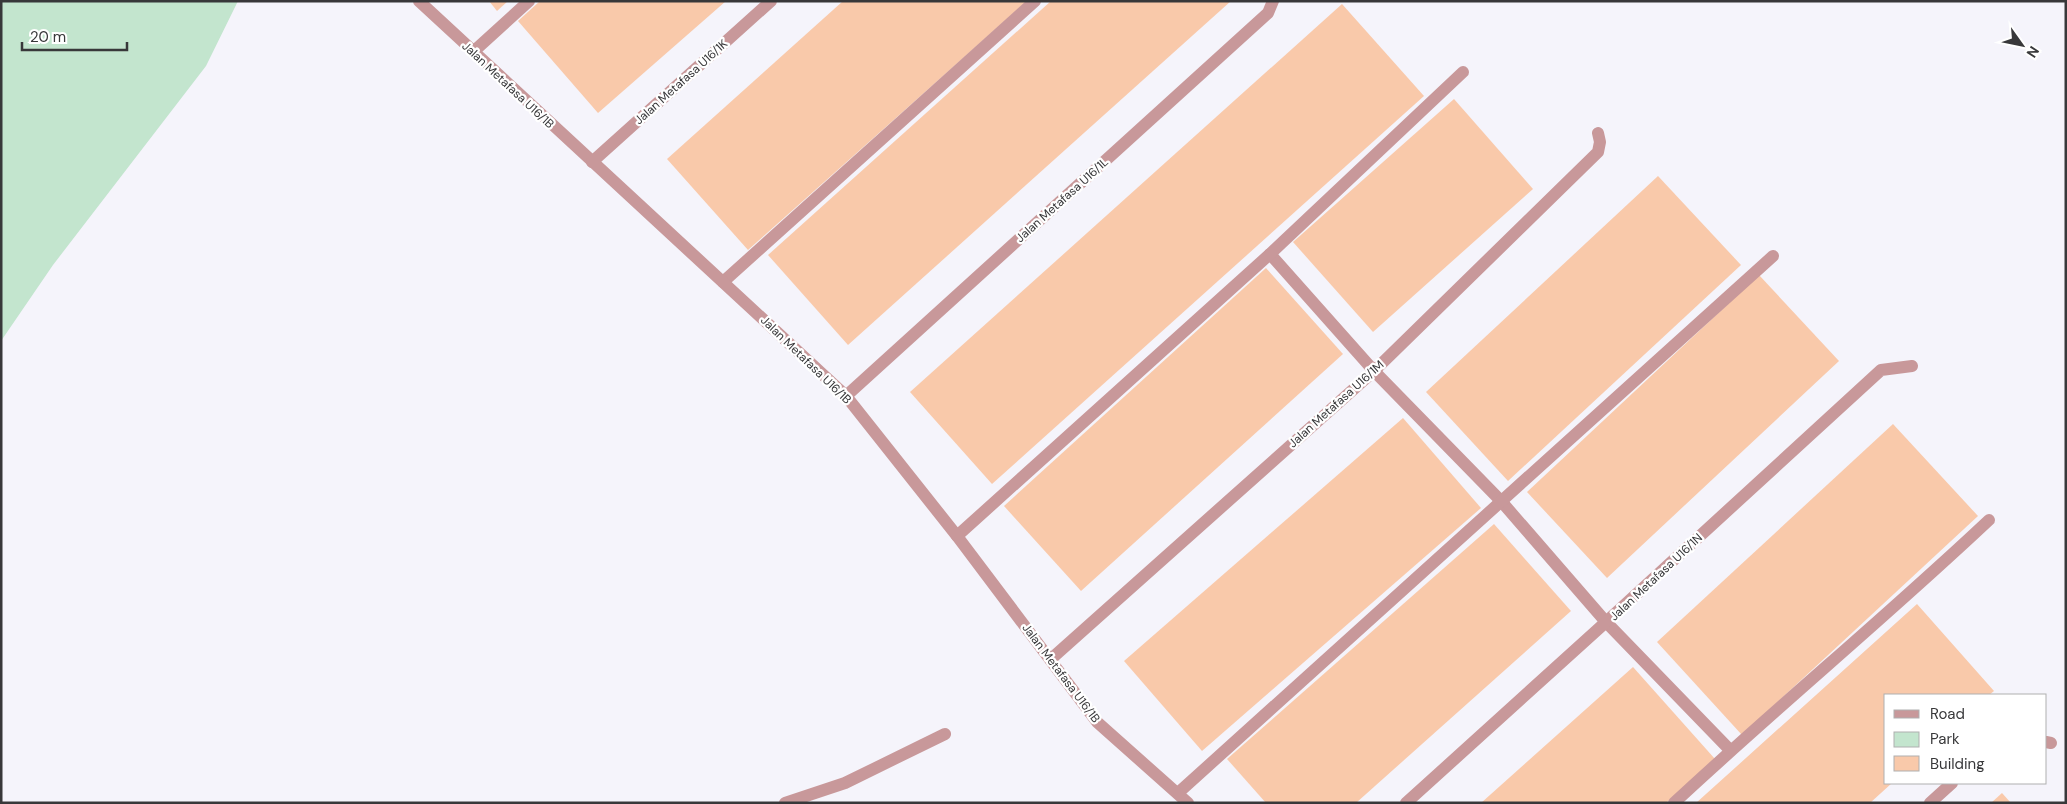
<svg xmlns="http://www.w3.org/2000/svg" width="2067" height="804" font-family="'DM Sans',sans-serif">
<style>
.green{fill:#c3e5ce}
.building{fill:#f9c9aa}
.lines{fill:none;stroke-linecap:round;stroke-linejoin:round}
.service{stroke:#c8989a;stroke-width:12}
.minor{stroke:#c8989a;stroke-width:12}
.labels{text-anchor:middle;stroke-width:4.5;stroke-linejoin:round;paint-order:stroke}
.street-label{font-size:12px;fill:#38383a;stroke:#fff}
</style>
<rect width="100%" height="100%" fill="#f5f4fb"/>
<!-- green -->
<polygon class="green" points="1,1 238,1 206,66 53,265 1,341"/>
<!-- building -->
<g class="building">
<polygon points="489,1 508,1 497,11"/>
<polygon points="540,1 726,1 598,113 518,21"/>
<polygon points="843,1 1027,1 748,250 667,159"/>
<polygon points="1051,1 1231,1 848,345 768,255"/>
<polygon points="1342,4 1424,96 992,484 910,392"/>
<polygon points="1454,99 1533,189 1373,332 1293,242"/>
<polygon points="1658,176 1741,265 1508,481 1426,392"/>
<polygon points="1266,268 1343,354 1081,591 1004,506"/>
<polygon points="1759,275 1839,361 1607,578 1527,492"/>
<polygon points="1403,418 1481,508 1202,751 1124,661"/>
<polygon points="1893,424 1978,516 1742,735 1657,642"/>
<polygon points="1494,524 1571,611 1356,803 1266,803 1227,759"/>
<polygon points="1917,604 1994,691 1989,695 1886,695 1886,783 1892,783 1870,803 1696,803"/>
<polygon points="1633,667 1715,759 1666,803 1481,803"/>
<polygon points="2002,793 2011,803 1991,803"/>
</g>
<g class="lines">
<!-- service -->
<g class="service">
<polyline points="473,52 529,1"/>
<polyline points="1270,254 1374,371 1501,501 1606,622 1730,750"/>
<polyline points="723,282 1035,1"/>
<polyline points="957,536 1270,254 1463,72"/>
<polyline points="1178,793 1773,256"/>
<polyline points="785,803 845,783 945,734"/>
<path d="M1674,803C1777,707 1886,617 1989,520"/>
</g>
<!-- minor -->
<g class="minor">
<polyline points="419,1 846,396 957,536 1097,722 1188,803"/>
<polyline points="592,162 771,1"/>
<polyline points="846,396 1268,13 1273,1"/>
<polyline points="1051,659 1374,371 1598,152 1600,142 1598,133"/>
<polyline points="2046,742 2051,743"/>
<polyline points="1406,803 1606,622 1881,370 1912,366"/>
<polyline points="1930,803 1952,783"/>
</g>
</g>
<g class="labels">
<!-- street labels -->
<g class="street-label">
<text transform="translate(681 82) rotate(-42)" y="4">Jalan Metafasa U16/1K</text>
<text transform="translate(508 85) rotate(43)" y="4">Jalan Metafasa U16/1B</text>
<text transform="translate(1062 200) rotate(-42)" y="4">Jalan Metafasa U16/1L</text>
<text transform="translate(806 360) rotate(44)" y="4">Jalan Metafasa U16/1B</text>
<text transform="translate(1336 404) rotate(-42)" y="4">Jalan Metafasa U16/1M</text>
<text transform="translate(1656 577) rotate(-43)" y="4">Jalan Metafasa U16/1N</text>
<text transform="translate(1061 673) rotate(53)" y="4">Jalan Metafasa U16/1B</text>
</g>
</g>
<!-- border -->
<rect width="2067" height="804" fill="none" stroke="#38383a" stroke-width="5"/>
<!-- legend -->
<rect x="1884" y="694" width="162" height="90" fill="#ffffff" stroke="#afafb0"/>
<rect x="1894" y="710" width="25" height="8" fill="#c8989a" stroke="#afafb0"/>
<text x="1930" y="719" font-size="15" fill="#38383a">Road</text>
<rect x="1894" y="732" width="25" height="15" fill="#c3e5ce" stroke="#afafb0"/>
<text x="1930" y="744" font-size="15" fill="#38383a">Park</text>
<rect x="1894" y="756" width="25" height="15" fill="#f9c9aa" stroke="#afafb0"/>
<text x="1930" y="769" font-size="15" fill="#38383a">Building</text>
<!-- north arrow -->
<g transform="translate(2022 45) rotate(123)" stroke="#ffffff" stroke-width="4" paint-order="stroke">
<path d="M0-4L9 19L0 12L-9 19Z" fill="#38383a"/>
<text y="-8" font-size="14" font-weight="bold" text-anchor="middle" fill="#38383a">N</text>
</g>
<!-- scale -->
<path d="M22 42v8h105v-8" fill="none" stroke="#38383a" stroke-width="2.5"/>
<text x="30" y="42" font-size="15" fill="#38383a" stroke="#ffffff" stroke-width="4" paint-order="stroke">20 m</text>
</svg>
